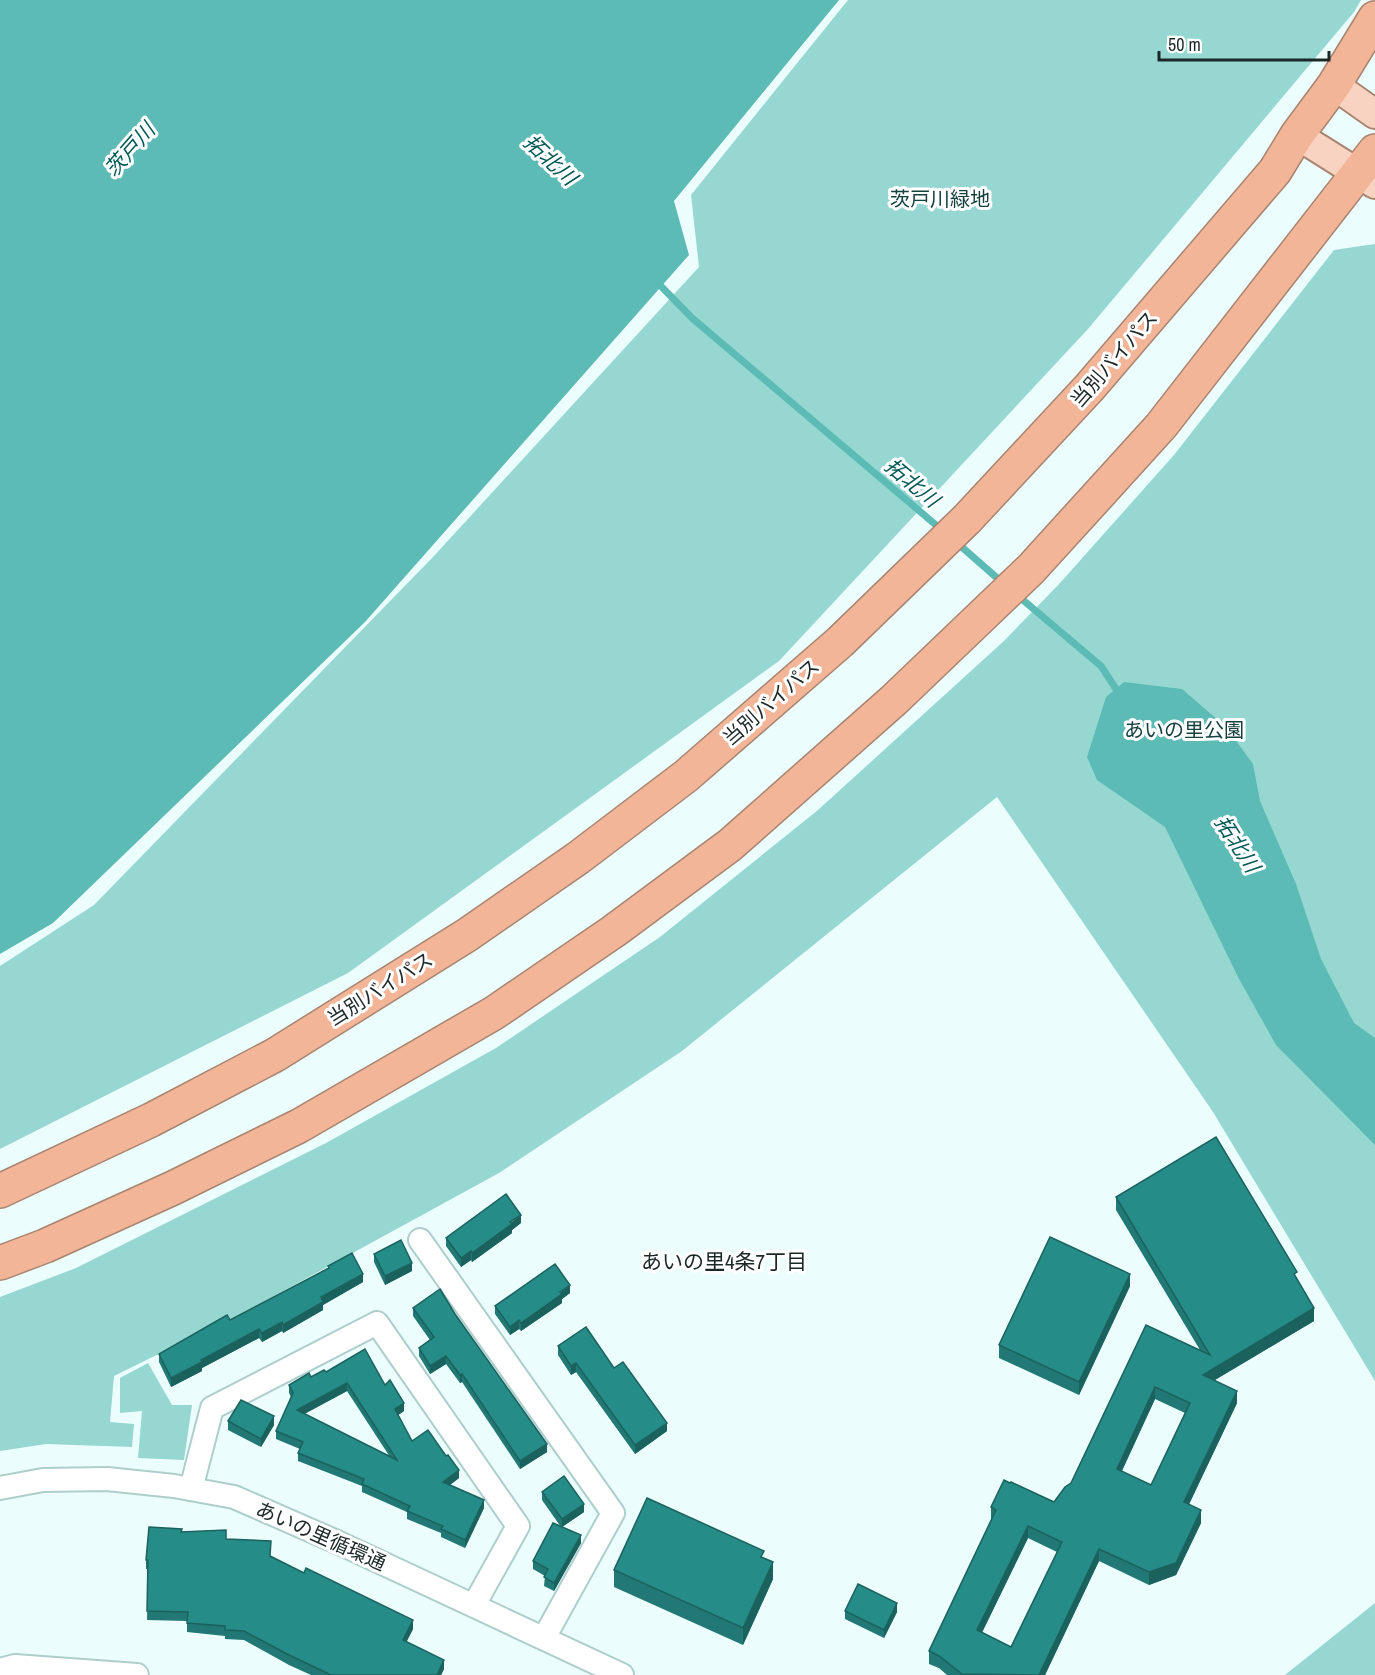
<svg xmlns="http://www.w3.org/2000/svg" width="1375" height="1675" font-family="'Archivo Narrow','Noto Sans JP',sans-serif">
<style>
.green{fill:#96d7d2}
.water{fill:#5cbbb5}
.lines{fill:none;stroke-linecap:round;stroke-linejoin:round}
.stream{stroke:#5cbbb5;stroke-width:7}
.minor-casing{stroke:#aececb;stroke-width:26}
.major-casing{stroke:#a88470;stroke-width:32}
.highway-casing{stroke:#a88470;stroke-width:36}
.minor{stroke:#fff;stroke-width:22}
.major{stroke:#f8d3c1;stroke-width:28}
.highway{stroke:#f3b597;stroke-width:33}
.wall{fill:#217874;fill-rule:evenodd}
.shaded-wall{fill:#1b625e}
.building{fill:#268c87;stroke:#1b625e;stroke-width:1.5;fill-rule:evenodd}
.labels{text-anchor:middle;stroke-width:6;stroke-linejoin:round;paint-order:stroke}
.park-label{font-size:20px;fill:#15413f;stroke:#fff}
.street-label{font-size:20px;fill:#1c2827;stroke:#fff}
.water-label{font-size:21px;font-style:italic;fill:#015956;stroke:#fff}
.neighbourhood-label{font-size:21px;fill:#1c2827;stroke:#fff}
</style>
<rect width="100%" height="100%" fill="#ebfefd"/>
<!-- green -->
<g class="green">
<polygon points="848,0 1361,0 1354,12 1088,329 779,661 348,973 0,1149 0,966 94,905 433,557 699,267 691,195"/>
<polygon points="1375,244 1375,1381 1213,1112 997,797 682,1051 499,1173 254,1307 114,1376 110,1422 134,1424 132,1447 46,1444 0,1451 0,1297 76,1268 326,1143 496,1048 660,937 818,810 1004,641 1060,583 1174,455 1334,250"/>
<polygon points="148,1363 172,1405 192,1405 184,1460 138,1458 142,1411 120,1413 120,1378"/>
<polygon points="1375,1603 1375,1675 1285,1675"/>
</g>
<!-- water -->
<g class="water">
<polygon points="0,0 839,0 674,201 689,255 365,622 53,923 0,954"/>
<polygon points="1124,682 1182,689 1226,727 1253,764 1260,801 1296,884 1321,959 1354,1023 1375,1038 1375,1145 1276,1045 1238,977 1165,827 1097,780 1087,757 1106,697"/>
</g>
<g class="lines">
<!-- stream -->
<g class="stream">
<polyline points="655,280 692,318 943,531"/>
<polyline points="956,542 1004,584"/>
<polyline points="1017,595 1101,666 1120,695"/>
</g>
<!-- minor casing -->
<g class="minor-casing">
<g id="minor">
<polyline points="420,1240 613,1513 544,1638"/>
<polyline points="0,1488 43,1480 107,1479 174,1486 234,1497 337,1542 622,1675"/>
<polyline points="191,1489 212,1408 377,1323 518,1526 474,1605"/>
<polyline points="0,1670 15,1666 137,1675"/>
</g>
</g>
<!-- major casing -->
<g class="major-casing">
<g id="major">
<polyline points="1334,85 1375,114"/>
<polyline points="1297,135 1375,184"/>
</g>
</g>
<!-- highway casing -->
<g class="highway-casing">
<g id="highway">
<polyline points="0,1191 151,1120 275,1055 467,935 578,858 686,776 840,642 967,519 1089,388 1275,171 1297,135 1334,85 1375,18"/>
<polyline points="0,1263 45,1246 173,1188 299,1126 494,1013 614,931 730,845 894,700 1031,569 1161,426 1375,151"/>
</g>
</g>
<!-- minor -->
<use href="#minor" class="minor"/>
<!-- major -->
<use href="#major" class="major"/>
<!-- highway -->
<use href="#highway" class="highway"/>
</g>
<!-- wall -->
<g class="wall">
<path d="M1116,1197L1297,1279L1314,1321L1215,1380L1237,1403L1189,1504L1201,1523L1176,1575L1149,1585L1099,1561L1045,1675H947L939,1668L929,1664V1651L991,1520V1507L1054,1502L1071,1483L1146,1325L1200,1350L1116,1210ZM1155,1399L1185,1413L1151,1485L1122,1471ZM1028,1538L1057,1552L1011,1647L982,1632Z"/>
<polygon points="521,1223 512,1230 512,1233 472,1262 471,1260 461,1267 446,1246 446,1238"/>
<polygon points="374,1254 412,1271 385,1285 374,1262"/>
<polygon points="328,1266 363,1282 323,1305 323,1310 283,1333 282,1331 262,1342 259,1338 202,1368 202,1371 171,1387 159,1362 159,1354 230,1320 328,1268"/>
<polygon points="1130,1286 1079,1395 999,1358 999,1345"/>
<polygon points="570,1293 562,1299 562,1303 521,1331 519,1329 510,1335 495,1314 495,1306"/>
<polygon points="413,1308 455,1314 547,1452 520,1469 462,1382 460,1383 446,1364 430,1374 419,1356 419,1348 430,1340 413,1316"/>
<polygon points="558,1346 614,1368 667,1431 635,1454 576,1372 571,1375 558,1355"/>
<path d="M326,1372L385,1385L404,1411L398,1415L412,1441L459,1478L450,1485L484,1508L465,1548L441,1537V1533L407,1519V1512L362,1492V1486L298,1461V1453L300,1449L276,1439V1431L291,1397L289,1393V1385ZM347,1391L390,1457L304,1414Z"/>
<polygon points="228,1421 274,1425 261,1447 228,1430"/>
<polygon points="542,1492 584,1512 562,1527 581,1543 554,1591 544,1586 545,1576 533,1569 533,1561 561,1527 542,1500"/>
<polygon points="181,1532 226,1539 271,1556 413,1629 406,1642 444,1669 441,1675 311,1675 289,1665 244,1640 225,1639 225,1636 187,1632 187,1621 147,1620 148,1569 146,1569 146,1560"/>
<polygon points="764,1558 773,1579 743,1645 614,1587 614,1570"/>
<polygon points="845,1611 897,1612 884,1638 845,1619"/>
</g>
<!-- shaded-wall -->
<g class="shaded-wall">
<polygon points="521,1215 521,1223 512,1230 512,1233 472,1262 472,1253"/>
<polygon points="471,1251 471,1260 461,1267 461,1258"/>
<polygon points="412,1263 412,1271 385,1285 385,1276"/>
<polygon points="363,1274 363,1282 323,1305 323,1310 283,1333 283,1325 321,1297"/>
<polygon points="1130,1274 1130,1286 1079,1395 1079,1382"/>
<polygon points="570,1285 570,1293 562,1299 562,1303 521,1331 521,1323"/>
<polygon points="1314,1308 1314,1321 1203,1387 1203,1375"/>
<polygon points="519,1320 519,1329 510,1335 510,1327"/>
<polygon points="282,1322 282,1331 262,1342 262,1333"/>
<polygon points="259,1329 259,1338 202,1368 202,1371 171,1387 171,1378 201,1360"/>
<polygon points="446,1356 446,1364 430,1374 430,1366"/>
<polygon points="576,1363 576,1372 571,1375 571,1366"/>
<polygon points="462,1374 462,1382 460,1383 460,1375"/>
<polygon points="347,1383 347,1391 297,1418 297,1410"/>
<polygon points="1155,1387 1155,1399 1117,1481 1117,1469"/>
<polygon points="1237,1391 1237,1403 1184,1515 1184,1502"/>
<polygon points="404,1403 404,1411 395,1417 395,1409"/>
<polygon points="274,1416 274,1425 261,1447 261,1439"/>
<polygon points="667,1423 667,1431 635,1454 635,1445"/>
<polygon points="547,1444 547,1452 520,1469 520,1461"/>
<polygon points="459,1470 459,1478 443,1490 443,1482"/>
<polygon points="484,1500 484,1508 465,1548 465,1540"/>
<polygon points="584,1504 584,1512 562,1527 562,1519"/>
<polygon points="1201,1510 1201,1523 1176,1575 1149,1585 1149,1572"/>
<polygon points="1028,1526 1028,1538 977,1643 977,1630"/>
<polygon points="581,1535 581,1543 554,1591 554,1583"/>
<polygon points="1099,1549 1099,1561 1045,1675 1039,1675"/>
<polygon points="773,1562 773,1579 743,1645 743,1628"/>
<polygon points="897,1603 897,1612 884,1638 884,1630"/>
<polygon points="413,1620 413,1629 403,1649 403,1640"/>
<polygon points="444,1660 444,1669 441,1675 437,1675"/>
</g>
<!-- building -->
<g class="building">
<path d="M1216,1137L1297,1272L1294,1274L1314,1308L1203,1375L1237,1391L1184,1502L1201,1510L1176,1563L1149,1572L1099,1549L1039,1675L962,1674L939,1656L929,1651L996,1510L991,1507L1004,1480L1010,1483L1011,1482L1054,1502L1065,1487L1071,1483L1146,1325L1210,1355L1116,1197ZM1155,1387L1190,1403L1151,1485L1117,1469ZM1028,1526L1062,1542L1011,1647L977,1630Z"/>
<polygon points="506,1194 521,1215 510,1222 512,1224 472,1253 471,1251 461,1258 446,1238"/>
<polygon points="1050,1237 1130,1274 1079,1382 999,1345"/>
<polygon points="401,1240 412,1263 385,1276 374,1254"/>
<polygon points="352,1253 363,1274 321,1297 323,1302 283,1325 282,1322 262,1333 259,1329 201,1360 202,1362 171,1378 159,1354 227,1315 230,1320 329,1268 328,1266"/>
<polygon points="555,1264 570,1285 560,1292 562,1294 521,1323 519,1320 510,1327 495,1306"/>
<polygon points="440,1289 455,1314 547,1444 520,1461 462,1374 460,1375 446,1356 430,1366 419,1348 434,1337 413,1308"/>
<polygon points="586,1327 614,1368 623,1362 667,1423 635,1445 576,1363 571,1366 558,1346"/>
<path d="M365,1349L385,1385L390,1380L404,1403L395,1409L412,1441L428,1430L446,1456L448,1455L459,1470L443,1482L484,1500L465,1540L441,1529L443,1526L407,1511L410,1506L362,1484L364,1479L298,1453L303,1442L276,1431L293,1393L289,1385L309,1373L311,1377L324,1370L326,1372ZM347,1383L397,1460L297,1410Z"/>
<polygon points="241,1400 274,1416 261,1439 228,1421"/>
<polygon points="564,1476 584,1504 562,1519 542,1492"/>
<polygon points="647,1498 764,1551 761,1557 773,1562 743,1628 614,1570"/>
<polygon points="553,1523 581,1535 554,1583 544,1577 548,1569 533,1561"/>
<polygon points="149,1527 182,1529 181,1532 226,1530 226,1539 271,1541 270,1556 304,1573 306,1568 413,1620 403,1640 444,1660 437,1675 331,1675 289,1655 244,1631 225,1630 225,1626 187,1623 188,1612 147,1611 148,1560 146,1560"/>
<polygon points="858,1584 897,1603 884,1630 845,1611"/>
</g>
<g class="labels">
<!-- park labels -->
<g class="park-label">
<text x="940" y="206">茨戸川緑地</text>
<text x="1184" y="737">あいの里公園</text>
</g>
<!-- street labels -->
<g class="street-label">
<text transform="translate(1114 359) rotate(-49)" y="7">当別バイパス</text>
<text transform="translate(771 702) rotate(-41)" y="7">当別バイパス</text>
<text transform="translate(380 989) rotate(-32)" y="7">当別バイパス</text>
<text transform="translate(321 1536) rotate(24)" y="7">あいの里循環通</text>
</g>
<!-- water labels -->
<g class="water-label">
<text transform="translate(130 150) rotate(-49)" y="7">茨戸川</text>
<text transform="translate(550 160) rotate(43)" y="7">拓北川</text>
<text transform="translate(912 483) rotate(40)" y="7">拓北川</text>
<text transform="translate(1237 844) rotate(57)" y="7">拓北川</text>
</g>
<!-- neighbourhood labels -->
<g class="neighbourhood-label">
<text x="724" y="1269">あいの里4条7丁目</text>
</g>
</g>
<!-- scale -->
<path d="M1159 51v9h170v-9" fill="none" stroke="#1c2827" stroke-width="3"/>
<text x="1168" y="51" font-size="18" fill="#1c2827" stroke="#ffffff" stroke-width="4.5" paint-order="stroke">50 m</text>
</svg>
